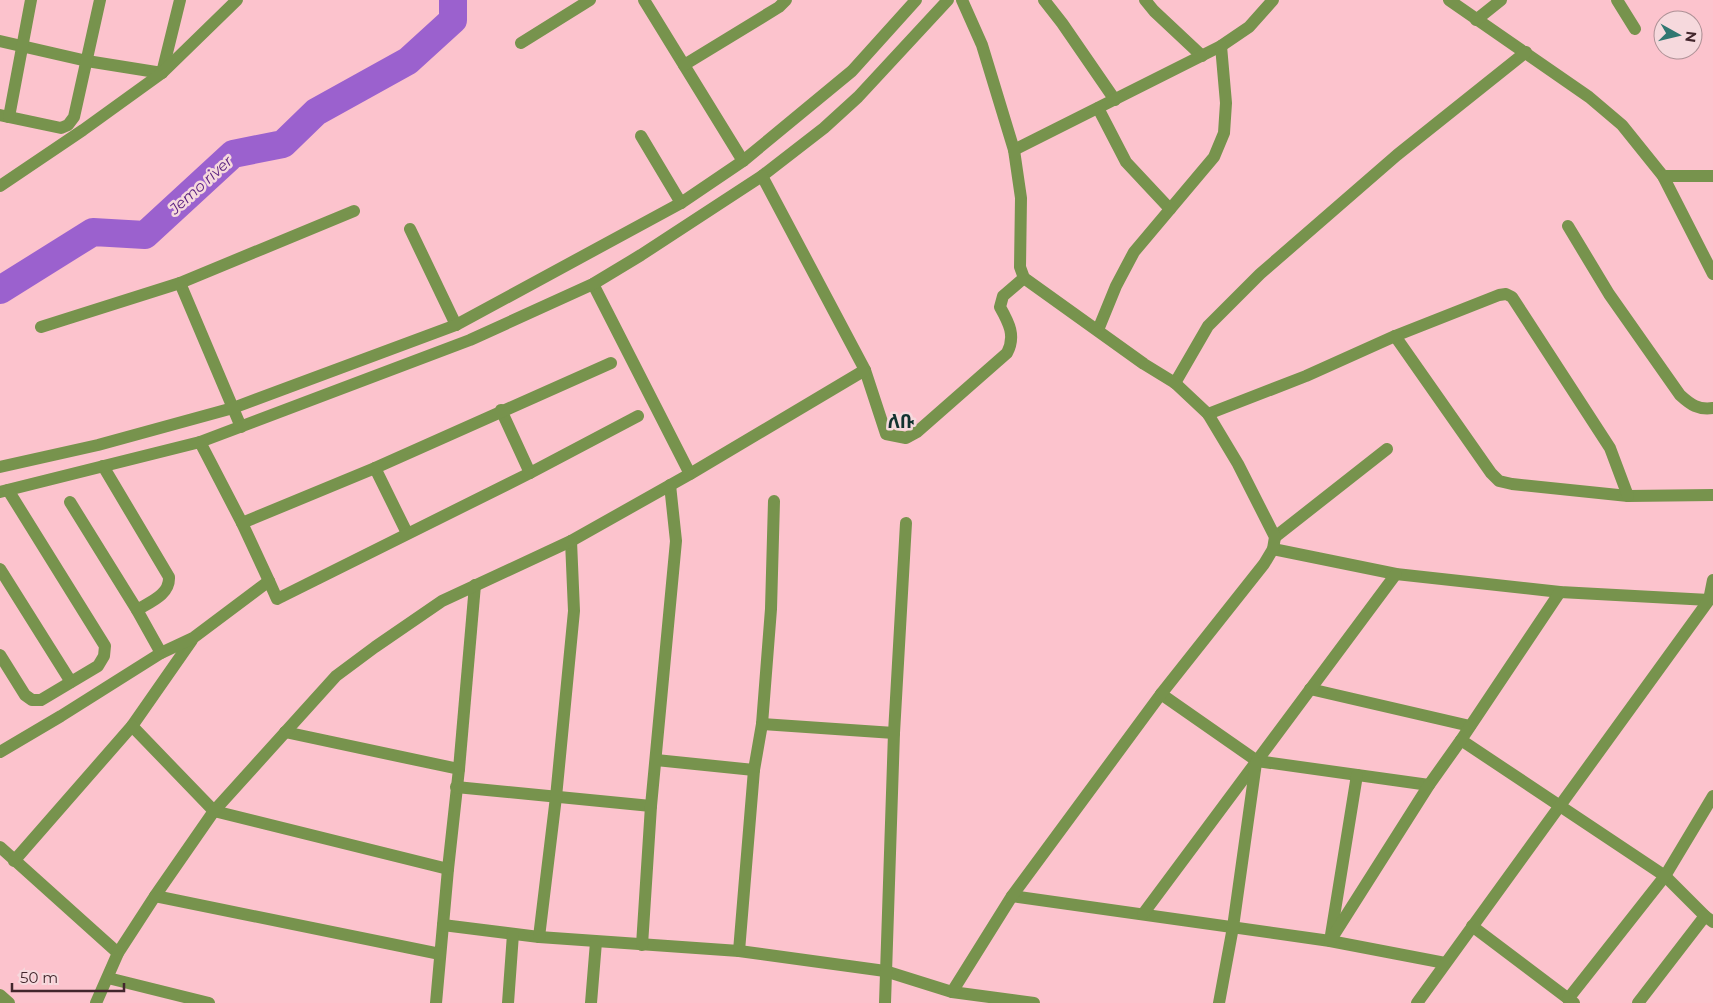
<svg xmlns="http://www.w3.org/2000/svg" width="1713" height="1003" font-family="Montserrat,'Noto Sans Ethiopic',sans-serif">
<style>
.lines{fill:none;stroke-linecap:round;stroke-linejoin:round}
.river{stroke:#9b61ce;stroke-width:28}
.minor{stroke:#77934d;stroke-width:12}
.labels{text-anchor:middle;stroke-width:5;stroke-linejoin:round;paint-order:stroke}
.water-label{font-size:15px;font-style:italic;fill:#561c7f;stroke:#f6d9dd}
.district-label{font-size:19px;font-weight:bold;fill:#113330;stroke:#f6d9dd}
</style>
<rect width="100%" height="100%" fill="#fcc3cd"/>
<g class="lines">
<!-- river -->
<polyline class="river" points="0,290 93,232 145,235 233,154 283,144 316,112 408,61 453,20 453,0"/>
<!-- minor -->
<g class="minor">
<polyline points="644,0 743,161"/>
<polyline points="1044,0 1062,23 1115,100"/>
<polyline points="1145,0 1154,11 1202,56"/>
<polyline points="1449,0 1589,97 1622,125 1663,176 1713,274"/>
<polyline points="1617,0 1635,29"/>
<polyline points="1476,20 1501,0"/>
<polyline points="0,41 87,61 162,73 180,0"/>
<polyline points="521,43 590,0"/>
<polyline points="684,65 779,7 786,0"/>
<polyline points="1098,108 1126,162 1170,209"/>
<polyline points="0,115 61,128 68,125 74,117 100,0"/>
<polyline points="9,117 31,0"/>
<polyline points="641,136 681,203"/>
<polyline points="1014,150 1221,46 1249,27 1273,0"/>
<polyline points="1663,176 1713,176"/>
<polyline points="0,186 83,130 162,73 237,0"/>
<path d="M1568,226L1609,294L1680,395C1691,405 1698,410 1713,408"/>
<polyline points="410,229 456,325"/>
<polyline points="180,283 241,427"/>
<polyline points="593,284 690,474"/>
<polyline points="41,327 180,283 354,211"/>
<polyline points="1098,330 1116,286 1134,252 1214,157 1224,133 1226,103 1221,46"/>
<polyline points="1395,336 1491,473 1499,481 1512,484 1628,496 1713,495"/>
<path d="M865,370L886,434L906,438L917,432L1007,353C1016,336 1009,323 1000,307L1003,296L1024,278"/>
<polyline points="1175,383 1208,326 1260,274 1397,155 1526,52"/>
<polyline points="501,410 530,473"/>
<polyline points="1208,414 1306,376 1395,336 1499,295 1506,294 1512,297 1610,448 1628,496"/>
<polyline points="200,442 242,523"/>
<path d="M103,466L169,577C170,595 150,602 137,610"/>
<polyline points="0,467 98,445 233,408 456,325 681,203 743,161 852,71 916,0"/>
<polyline points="375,468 407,533"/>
<polyline points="0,492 200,442 470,340 593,284 641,255 762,176 824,128 858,97 948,0"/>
<polyline points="70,502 137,610 161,653"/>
<polyline points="1275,537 1387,449"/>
<polyline points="1273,549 1396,574 1560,592 1709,600"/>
<polyline points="0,569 71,682"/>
<polyline points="269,581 242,523 375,468 611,363"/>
<polyline points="0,655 25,695 32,700 41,700 98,666 104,656 105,646 8,490"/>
<polyline points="1310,689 1470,726"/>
<polyline points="1161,694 1257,761 1429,785"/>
<polyline points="762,724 894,733"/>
<polyline points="132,726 192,640"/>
<polyline points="285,732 459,769 448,869 436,1003"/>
<polyline points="1461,740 1665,876 1705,916 1713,922"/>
<polyline points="0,752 61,716 161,653 193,638 269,581 277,599 530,473 638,416"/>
<polyline points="656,760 754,770"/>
<polyline points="459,769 475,585"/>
<polyline points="456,787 651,806"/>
<polyline points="0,847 118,953"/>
<polyline points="14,861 132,726 214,811 448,869"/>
<polyline points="155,896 440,954"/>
<polyline points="1012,896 1330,941 1445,963"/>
<polyline points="1143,914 1396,574"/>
<polyline points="443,925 539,937 739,951 885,971 952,992 1034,1003"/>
<polyline points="1472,926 1574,1003"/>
<polyline points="1331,935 1357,775"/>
<polyline points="539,937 556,797 574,611 571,541"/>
<polyline points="1330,941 1429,785 1461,740 1560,592"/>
<polyline points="642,945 651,806 676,541 670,485"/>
<polyline points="739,951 754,770 762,724 771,609 774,501"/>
<polyline points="108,978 209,1003"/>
<polyline points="952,992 1012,896 1161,694 1264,564 1273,549 1275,537 1238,464 1208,414 1175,383 1144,364 1024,278 1020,267 1021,198 1014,150 982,45 962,0"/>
<polyline points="0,995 9,1003"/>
<polyline points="1568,999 1665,876 1713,796"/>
<polyline points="96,1003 118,953 155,896 214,811 336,676 375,647 442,601 571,541 690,474 865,370 762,176"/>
<polyline points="508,1003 513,934"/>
<polyline points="591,1003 596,942"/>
<polyline points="885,1003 894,733 906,523"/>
<polyline points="1219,1003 1233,927 1256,763"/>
<polyline points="1417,1003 1709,600 1713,580"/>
<polyline points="1638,1003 1705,916"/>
</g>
</g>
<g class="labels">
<!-- water labels -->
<g class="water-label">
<text transform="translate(201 185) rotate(-42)" y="5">Jemo river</text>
</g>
<!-- district labels -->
<g class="district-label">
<text x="901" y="428">ለቡ</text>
</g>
</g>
<!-- north arrow -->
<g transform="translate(1678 35) rotate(98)"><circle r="24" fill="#f6d9dd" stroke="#ae9196"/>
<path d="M0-4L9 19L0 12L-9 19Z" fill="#307771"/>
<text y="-8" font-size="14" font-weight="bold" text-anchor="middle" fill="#42262c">N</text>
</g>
<!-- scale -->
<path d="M12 983v8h112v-8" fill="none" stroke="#42262c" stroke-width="2.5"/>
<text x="20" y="983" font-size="15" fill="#42262c" stroke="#f6d9dd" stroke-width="4" paint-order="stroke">50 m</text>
</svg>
